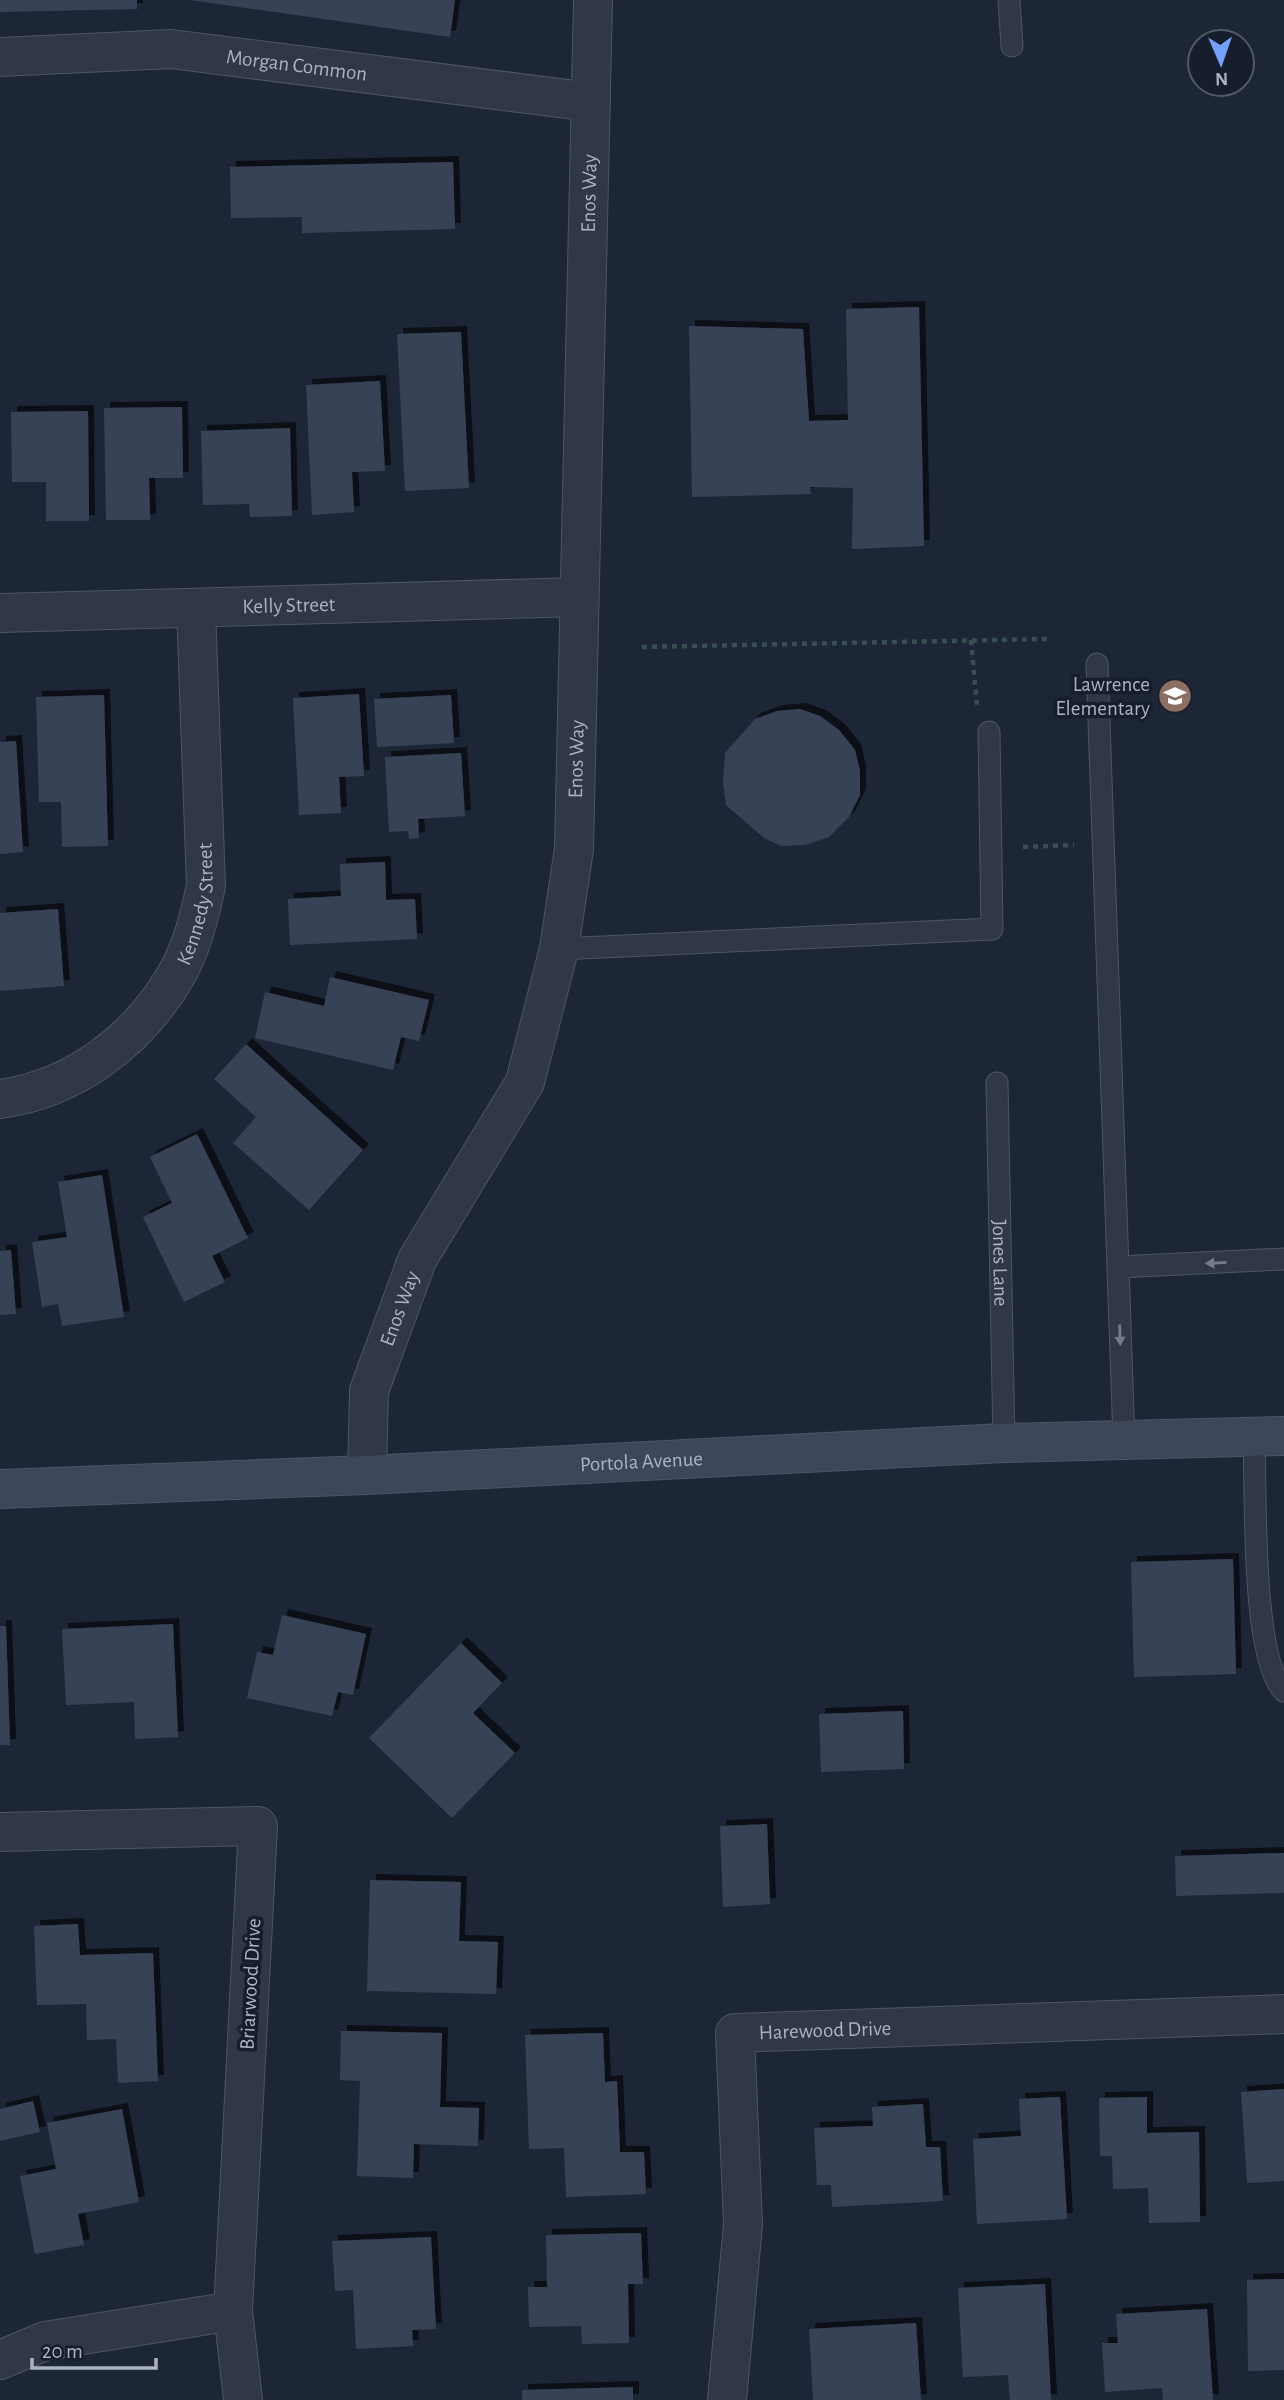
<svg xmlns="http://www.w3.org/2000/svg" width="1284" height="2400" font-family="'Alegreya Sans',sans-serif">
<style>
.building{fill:#394357;filter:url(#shadow)}
.lines{fill:none;stroke-linecap:round;stroke-linejoin:round}
.lane-casing{stroke:#4e5565;stroke-width:23}
.street-casing{stroke:#4e5565;stroke-width:40}
.secondary-casing{stroke:#4e5565;stroke-width:40}
.path{stroke:#394e52;stroke-width:4.5;stroke-dasharray:5 5;stroke-linecap:butt}
.lane{stroke:#303847;stroke-width:21}
.street{stroke:#303847;stroke-width:38}
.secondary{stroke:#3e465a;stroke-width:38}
.oneway{fill:#737b8c}
.labels{text-anchor:middle;stroke-width:7;stroke-linejoin:round;paint-order:stroke}
.street-label{font-size:21px;fill:#aab2c4;stroke:#161d2b}
.poi-label{font-size:21px;fill:#aab2c4;stroke:#161d2b;text-anchor:end}
</style>
<defs>
<filter id="shadow"><feDropShadow dx="6" dy="-6" stdDeviation="0" flood-color="#0009"/></filter>
</defs>
<rect width="100%" height="100%" fill="#1d2636"/>
<!-- building -->
<g class="building">
<polygon points="0,0 137,0 137,9 0,12"/>
<polygon points="190,0 455,0 450,37"/>
<polygon points="453,162 455,229 302,233 302,217 231,218 230,167"/>
<polygon points="919,307 924,546 852,549 853,488 810,487 811,494 692,497 689,326 803,329 809,421 848,420 846,309"/>
<polygon points="461,332 469,488 405,491 397,334"/>
<polygon points="380,381 385,471 352,472 354,512 312,515 306,385"/>
<polygon points="182,407 183,478 149,478 150,520 106,520 104,408"/>
<polygon points="88,411 89,521 46,521 46,482 12,482 11,412"/>
<polygon points="290,428 292,516 250,517 249,504 203,505 201,431"/>
<polygon points="359,694 364,776 339,777 341,813 299,815 293,698"/>
<polygon points="104,695 108,846 62,847 61,802 39,802 36,697"/>
<polygon points="451,695 454,743 377,747 374,699"/>
<polygon points="800,709 820,716 839,730 855,750 860,771 860,795 849,817 829,837 805,845 781,846 764,838 726,805 723,783 725,753 755,719 777,711"/>
<polygon points="16,741 23,852 0,854 0,742"/>
<polygon points="461,753 465,816 418,819 419,838 409,839 408,831 389,832 385,757"/>
<polygon points="385,862 386,900 415,899 417,939 290,945 288,899 341,896 340,864"/>
<polygon points="58,909 64,986 0,991 0,913"/>
<polygon points="330,977 429,1000 419,1041 401,1037 393,1070 255,1038 265,992 324,1006"/>
<polygon points="246,1044 363,1150 309,1210 233,1143 256,1117 214,1079"/>
<polygon points="197,1134 248,1238 212,1256 225,1282 184,1302 143,1217 172,1203 150,1157"/>
<polygon points="102,1175 124,1317 62,1326 58,1304 42,1307 32,1242 67,1237 58,1182"/>
<polygon points="11,1250 16,1314 0,1315 0,1251"/>
<polygon points="1233,1559 1236,1674 1134,1677 1131,1562"/>
<polygon points="282,1615 366,1634 353,1695 338,1692 332,1716 247,1698 257,1652 273,1655"/>
<polygon points="173,1624 178,1737 135,1739 134,1702 66,1705 62,1629"/>
<polygon points="0,1626 6,1626 10,1745 0,1745"/>
<polygon points="461,1643 502,1683 473,1713 515,1753 452,1818 369,1738"/>
<polygon points="903,1711 904,1769 821,1772 819,1714"/>
<polygon points="767,1824 770,1904 723,1907 720,1826"/>
<polygon points="1284,1853 1284,1893 1176,1896 1175,1856"/>
<polygon points="370,1880 461,1882 459,1941 498,1942 496,1994 367,1991"/>
<polygon points="78,1924 80,1955 153,1953 158,2081 118,2083 116,2039 87,2040 86,2004 37,2005 34,1926"/>
<polygon points="341,2031 442,2033 440,2107 479,2108 478,2146 414,2144 413,2178 357,2176 360,2081 340,2080"/>
<polygon points="603,2033 605,2082 617,2081 620,2152 644,2152 646,2194 566,2197 564,2148 529,2149 525,2035"/>
<polygon points="1284,2089 1284,2181 1247,2183 1241,2092"/>
<polygon points="1060,2097 1067,2219 977,2224 973,2139 1021,2136 1019,2099"/>
<polygon points="1147,2097 1147,2133 1199,2132 1200,2222 1149,2223 1148,2188 1113,2189 1112,2156 1100,2156 1099,2098"/>
<polygon points="33,2101 40,2132 0,2141 0,2109"/>
<polygon points="923,2104 926,2147 940,2147 943,2201 832,2207 831,2185 817,2185 814,2128 873,2126 872,2107"/>
<polygon points="122,2109 139,2202 78,2214 84,2245 35,2254 20,2176 56,2169 47,2123"/>
<polygon points="641,2233 643,2284 628,2284 629,2343 582,2344 581,2326 529,2327 528,2287 547,2287 546,2235"/>
<polygon points="431,2237 436,2329 412,2330 413,2346 356,2349 353,2290 335,2291 332,2241"/>
<polygon points="1284,2279 1284,2370 1248,2371 1247,2280"/>
<polygon points="1045,2284 1051,2400 1010,2400 1008,2375 963,2377 958,2288"/>
<polygon points="1207,2309 1213,2400 1163,2400 1162,2388 1105,2392 1102,2343 1118,2343 1116,2314"/>
<polygon points="916,2323 921,2400 813,2400 809,2329"/>
<polygon points="633,2387 633,2400 522,2400 522,2390"/>
</g>
<g class="lines">
<!-- lane casing -->
<g class="lane-casing">
<g id="lane">
<polyline points="1009,0 1012,46"/>
<polyline points="1097,664 1124,1440"/>
<polyline points="559,949 992,929 989,732"/>
<path id="s1" d="M997,1083L1004,1443"/>
<polyline points="1118,1267 1284,1259"/>
<path d="M1254,1437C1256,1488 1251,1659 1284,1691"/>
</g>
</g>
<!-- street casing -->
<g class="street-casing">
<g id="street">
<path id="s2" d="M0,57L171,49L591,102"/>
<path id="s3" d="M0,613L578,597"/>
<path id="s4" d="M0,1099C74,1089 137,1041 175,977C192,949 199,917 206,886L196,608"/>
<path id="s5" d="M367,1475L369,1391L417,1260L525,1082L559,949L574,849L593,0"/>
<polyline points="0,1832 258,1826 233,2311 243,2400"/>
<polyline points="0,2360 45,2341 233,2311"/>
<path id="s6" d="M727,2400L743,2224L735,2033L1284,2014"/>
</g>
</g>
<!-- secondary casing -->
<g class="secondary-casing">
<g id="secondary">
<path id="s7" d="M0,1489L367,1475L1004,1443L1284,1436"/>
</g>
</g>
<!-- path -->
<g class="path">
<polyline points="971,640 977,706"/>
<polyline points="642,647 1047,639"/>
<polyline points="1023,847 1074,845"/>
</g>
<!-- lane -->
<use href="#lane" class="lane"/>
<!-- street -->
<use href="#street" class="street"/>
<!-- secondary -->
<use href="#secondary" class="secondary"/>
</g>
<!-- one-way arrows -->
<defs><path id="oneway-solid" d="M-6-.8H1V-3.2L6.5 0L1 3.2V.8H-6Z" transform="scale(1.75)"/></defs>
<g class="oneway">
<use href="#oneway-solid" transform="translate(1216 1263) rotate(177)"/>
<use href="#oneway-solid" transform="translate(1120 1335) rotate(88)"/>
</g>
<!-- icons -->
<defs>
<g id="school-disc" transform="scale(1.75)"><circle r="9.5" fill="#8d6e63" stroke="#161d2b"/><path d="M0-5L7-2L0 1L-7-2ZM-4 1L0 2.5L4 1V4Q0 6-4 4Z" fill="#fff"/></g>
</defs>
<g fill-rule="evenodd">
<use href="#school-disc" x="1175" y="696"/>
</g>
<g class="labels">
<!-- street labels -->
<g class="street-label">
<text dy="7" stroke="none"><textPath href="#s2" startOffset="298">Morgan Common</textPath></text>
<text dy="7" stroke="none"><textPath href="#s5" startOffset="1326">Enos Way</textPath></text>
<text dy="7" stroke="none"><textPath href="#s3" startOffset="289">Kelly Street</textPath></text>
<text dy="7" stroke="none"><textPath href="#s5" startOffset="760">Enos Way</textPath></text>
<text dy="7" stroke="none"><textPath href="#s4" startOffset="298">Kennedy Street</textPath></text>
<text dy="7" stroke="none"><textPath href="#s1" startOffset="180">Jones Lane</textPath></text>
<text dy="7" stroke="none"><textPath href="#s5" startOffset="172">Enos Way</textPath></text>
<text dy="7" stroke="none"><textPath href="#s7" startOffset="642">Portola Avenue</textPath></text>
<text transform="translate(250 1984) rotate(-87)" y="7">Briarwood Drive</text>
<text dy="7" stroke="none"><textPath href="#s6" startOffset="458">Harewood Drive</textPath></text>
</g>
<!-- poi labels -->
<g class="poi-label">
<text x="1150" y="691">Lawrence<tspan x="1150" dy="24">Elementary</tspan></text>
</g>
</g>
<!-- north arrow -->
<g transform="translate(1221 63) rotate(178)"><circle r="33" fill="#161d2b" stroke="#515968" stroke-width="2"/>
<path d="M0-5L12 26L0 18L-12 26Z" fill="#749eff"/>
<text y="-10" font-size="19" font-weight="bold" text-anchor="middle" fill="#aab2c4">N</text>
</g>
<!-- scale -->
<path d="M32 2358v10h124v-10" fill="none" stroke="#aab2c4" stroke-width="3.5"/>
<text x="42" y="2358" font-size="21" fill="#aab2c4" stroke="#161d2b" stroke-width="5" paint-order="stroke">20 m</text>
</svg>
